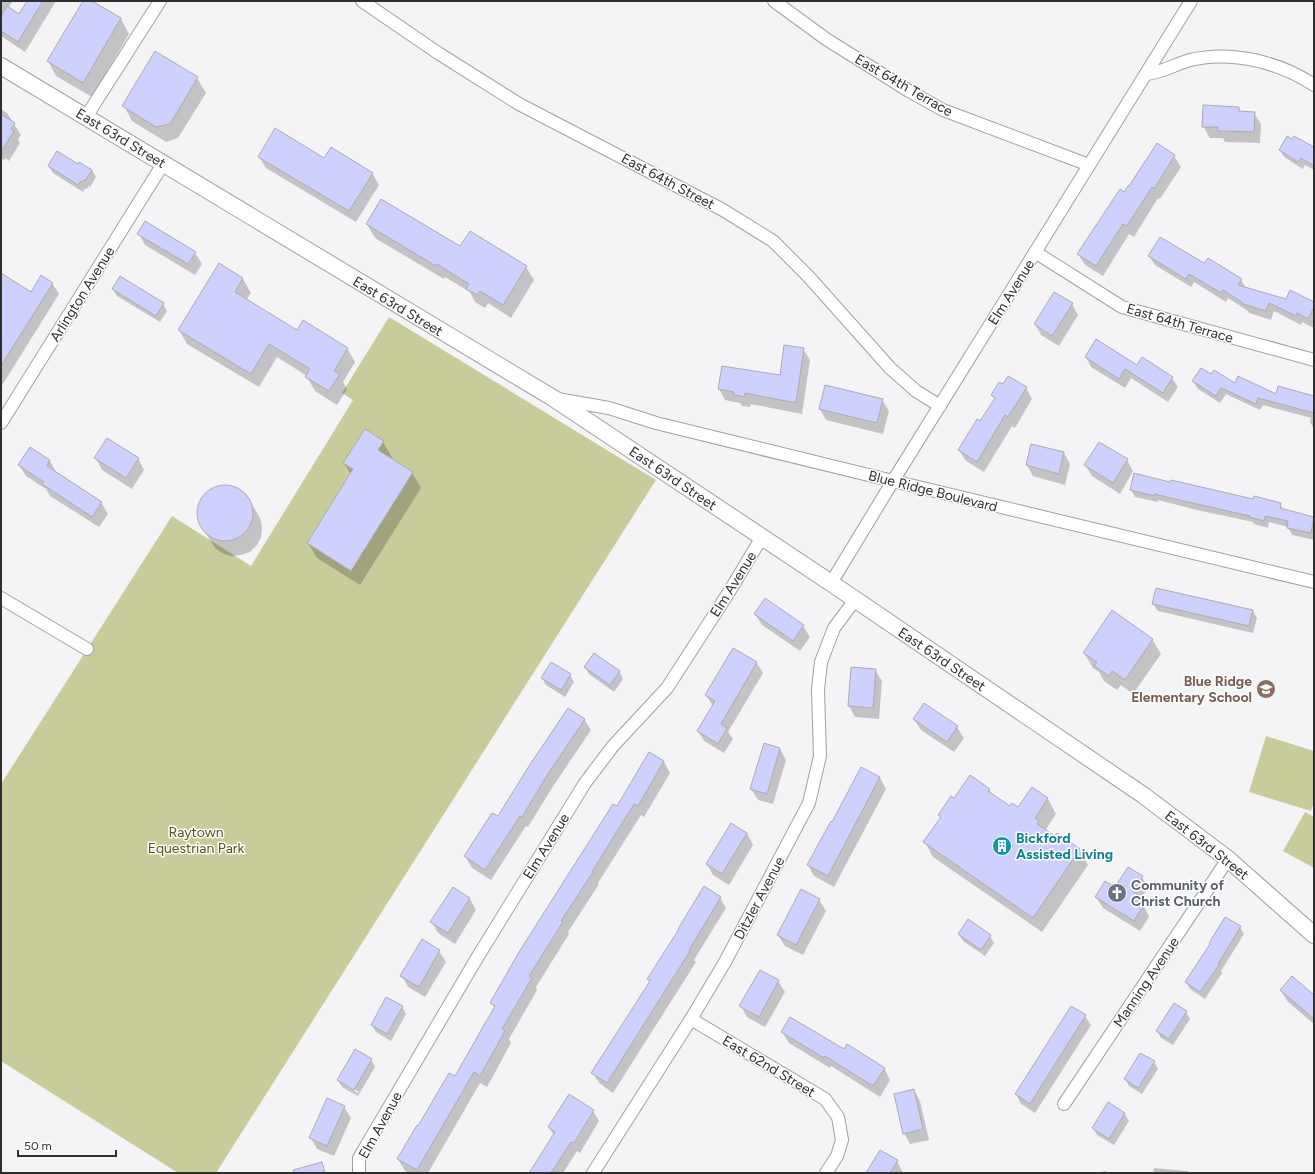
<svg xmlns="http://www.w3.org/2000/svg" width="1315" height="1174" font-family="Figtree,sans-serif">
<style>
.green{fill:#c8cc9b}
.shadow{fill:#0003;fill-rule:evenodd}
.building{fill:#ced0fd;stroke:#acacaf}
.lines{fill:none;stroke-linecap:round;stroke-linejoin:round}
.minor-casing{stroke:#a1a1a4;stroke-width:14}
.secondary-casing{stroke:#a1a1a4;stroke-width:18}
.minor{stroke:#fff;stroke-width:12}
.secondary{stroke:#fff;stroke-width:16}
.labels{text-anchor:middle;stroke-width:3;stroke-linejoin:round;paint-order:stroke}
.street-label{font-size:14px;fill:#2e2f30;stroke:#fff}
.education-label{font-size:14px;font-weight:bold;fill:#785e54;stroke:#fff;text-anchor:end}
.park-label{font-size:14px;fill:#54561b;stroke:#fff}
.culture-label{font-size:14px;font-weight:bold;fill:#0d838f;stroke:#fff;text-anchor:start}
.worship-label{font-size:14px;font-weight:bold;fill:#5b616d;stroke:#fff;text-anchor:start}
</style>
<rect width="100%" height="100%" fill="#f4f4f7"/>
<!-- green -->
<g class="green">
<polygon points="389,317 656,480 216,1173 178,1173 1,1061 1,784 172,516 251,566 353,400 342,393"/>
<polygon points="1266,736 1314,751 1314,802 1311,811 1249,792"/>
<polygon points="1305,812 1314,817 1314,868 1283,851"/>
</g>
<!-- shadow -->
<g class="shadow">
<polygon points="1,1 13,1 8,8 19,15 28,1 56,1 25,52 1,36"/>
<polygon points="84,1 90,1 121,19 129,34 92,97 56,76 48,61"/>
<polygon points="197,78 206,93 178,138 166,142 132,121 124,106"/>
<polygon points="1238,108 1241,112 1254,113 1261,124 1260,143 1225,142 1223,138 1210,138 1203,126"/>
<polygon points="1,109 7,113 21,135 18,139 20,143 9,161 6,158 4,160 1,158"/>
<polygon points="1293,140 1314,149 1314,170 1305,165 1303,169 1284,157 1280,150"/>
<polygon points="1157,145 1174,156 1181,167 1160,199 1158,198 1134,237 1129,234 1103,276 1085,265 1078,254 1129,188"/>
<polygon points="259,157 325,159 372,173 379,185 356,222 266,168"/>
<polygon points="78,165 92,170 96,177 90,187 88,186 87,189 85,188 83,192 53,173 49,166"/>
<polygon points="367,224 461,248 526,267 534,280 511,318 488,303 485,308 475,302 470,292 445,277 444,279 375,238"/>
<polygon points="139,234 195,253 202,264 195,275 145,245"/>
<polygon points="1149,256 1205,265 1241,280 1246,288 1286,300 1314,303 1314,328 1302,322 1301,325 1274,311 1271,320 1249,313 1248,311 1228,298 1226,302 1194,282 1191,287 1155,265"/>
<polygon points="220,265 243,279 251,293 246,300 297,332 347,348 355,362 343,382 347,389 337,405 315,391 307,377 307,376 277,357 259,387 187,344 179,330"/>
<polygon points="1,274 31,293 52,283 59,294 1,387"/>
<polygon points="113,289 163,304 167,311 160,322 117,296"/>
<polygon points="1072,304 1078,315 1059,346 1041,335 1035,324"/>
<polygon points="803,349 810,360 802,414 751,404 750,407 742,406 740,403 725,400 719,389 722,367 781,376"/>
<polygon points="1086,357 1137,367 1172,378 1178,387 1168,402 1131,378 1125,388 1091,367"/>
<polygon points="1212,375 1235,384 1277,396 1314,398 1314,429 1310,422 1311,418 1263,405 1260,410 1226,394 1220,403 1198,389 1193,381"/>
<polygon points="1003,385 1026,388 1032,399 1015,428 1012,426 984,472 966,461 959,450 981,423 995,400 992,395"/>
<polygon points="882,400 889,411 883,434 826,420 820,409"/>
<polygon points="383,442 392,457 390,459 412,473 421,488 360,585 317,558 308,543 351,475 344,463"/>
<polygon points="1032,445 1064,453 1070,464 1065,485 1033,476 1027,465"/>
<polygon points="30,448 50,461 56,472 101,502 108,514 99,527 50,496 46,489 26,476 19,465"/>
<polygon points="96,458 138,458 144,470 132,489 102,470"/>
<polygon points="1127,460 1133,471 1120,494 1092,476 1085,465"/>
<polygon points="1171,483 1254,501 1280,504 1284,510 1314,518 1314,540 1292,535 1288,527 1269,522 1268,528 1254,524 1253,522 1197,510 1158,500 1158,502 1135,497 1131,490"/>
<polygon points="221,485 230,486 238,488 246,494 260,518 262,527 261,537 257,545 250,552 241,555 231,556 222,553 215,548 201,525 198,517 198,508 201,500 206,493 213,488"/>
<polygon points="1153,604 1253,611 1257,618 1253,633 1158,611"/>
<polygon points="755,614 803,626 810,637 800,651 762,625"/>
<polygon points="1152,639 1161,654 1133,694 1121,685 1117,690 1104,681 1099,672 1093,668 1084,653"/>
<polygon points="733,649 757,663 763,673 728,732 733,739 724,753 704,741 698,731 713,706 706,695"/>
<polygon points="585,667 619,671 623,679 614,692 589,674"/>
<polygon points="852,668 875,670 882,681 879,719 855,717 849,706"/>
<polygon points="570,675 574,682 565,697 546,685 542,678"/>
<polygon points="584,719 591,730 552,788 528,827 526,826 491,880 472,868 465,856"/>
<polygon points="914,719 957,727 964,738 954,752 921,730"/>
<polygon points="780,749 786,760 773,804 758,800 751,789"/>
<polygon points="664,762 670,773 644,817 641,815 598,883 599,884 568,932 569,934 536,987 537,990 509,1039 511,1043 487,1087 480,1083 428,1173 409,1173 405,1171 398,1159 419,1127 456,1078 495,1008 491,1003 617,808"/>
<polygon points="862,768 880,778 886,789 834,887 814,876 808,865 833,823"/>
<polygon points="1032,788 1048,799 1056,814 1045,831 1055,838 1057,835 1079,850 1088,865 1042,932 933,857 925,842 941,818 940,815 954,800 989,789 993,796 1010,808 1018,808"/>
<polygon points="731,824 747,833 753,845 729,885 713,875 707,864"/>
<polygon points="1142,877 1148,888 1141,899 1149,917 1140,931 1103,908 1096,897"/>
<polygon points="453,889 470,899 476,910 455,944 438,933 432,922"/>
<polygon points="801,891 819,900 826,911 803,955 785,946 778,935"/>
<polygon points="720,898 726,908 694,960 696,962 613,1093 599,1083 593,1073 650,982 648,979"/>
<polygon points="1240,927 1244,934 1221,971 1222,973 1205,999 1190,989 1186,982"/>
<polygon points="959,934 990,936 994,943 985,956 963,941"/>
<polygon points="439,951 446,962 425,997 408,987 402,976"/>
<polygon points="778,981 785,992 765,1027 747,1017 741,1006"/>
<polygon points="1281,991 1314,996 1314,1024 1288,1002"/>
<polygon points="402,1006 406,1014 391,1041 376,1032 372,1025"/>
<polygon points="1186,1012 1190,1019 1173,1045 1161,1038 1157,1031"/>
<polygon points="1085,1016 1091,1025 1035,1113 1021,1104 1016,1094"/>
<polygon points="782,1032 845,1050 884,1068 890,1080 880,1097 831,1066 830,1068 789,1043"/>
<path d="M371,1059L375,1067L358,1096L342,1087L338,1080ZM343,1082L359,1092L358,1093L343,1084Z"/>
<polygon points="1154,1062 1158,1069 1142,1094 1129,1086 1125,1079"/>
<polygon points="914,1090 920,1101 929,1140 910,1144 904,1133"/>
<polygon points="344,1107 351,1118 334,1156 317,1149 311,1138"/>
<polygon points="593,1111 599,1121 580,1153 577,1151 563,1173 530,1173 554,1136 549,1127"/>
<polygon points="1125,1114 1129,1121 1114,1145 1097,1135 1093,1128"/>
<polygon points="897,1161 903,1173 867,1173"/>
<polygon points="1154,1168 1188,1171 1189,1173 1153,1173"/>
<polygon points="1106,1171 1107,1173 1094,1173"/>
</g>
<!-- building -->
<g class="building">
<polygon points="27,1 43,1 18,42 1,31 1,16 7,6 19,14"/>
<polygon points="83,1 92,1 121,18 83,83 47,61"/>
<polygon points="155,51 198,77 170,124 156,127 122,106"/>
<polygon points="1203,105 1239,107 1239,111 1255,112 1254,132 1218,131 1218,127 1202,127"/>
<polygon points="1,114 15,123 11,129 14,131 1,152"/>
<polygon points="275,128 324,158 331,147 373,173 349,211 258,157"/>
<polygon points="1287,136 1292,139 1294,136 1314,147 1314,166 1301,158 1298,162 1279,150"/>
<polygon points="1157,143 1175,155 1154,189 1152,187 1127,226 1123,224 1096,266 1077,254 1120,189 1124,192 1128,186 1129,186"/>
<polygon points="57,151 78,164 79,162 92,170 85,181 84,180 82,182 81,181 78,185 48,166"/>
<polygon points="381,199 460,246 470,231 527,266 503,305 480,291 477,295 466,289 469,284 437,264 436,266 366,224"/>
<polygon points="145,221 196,252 188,264 137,234"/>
<polygon points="1160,237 1204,263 1208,258 1242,279 1238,285 1286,299 1290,290 1314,302 1314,307 1308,319 1297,313 1296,316 1269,303 1266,311 1243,304 1243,303 1223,290 1221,293 1189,274 1186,279 1148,256"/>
<polygon points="219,263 243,278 235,292 297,330 303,320 348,348 334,371 340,374 329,391 305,377 310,369 269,344 251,374 178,330"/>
<polygon points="1,273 31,292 41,275 53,283 1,366"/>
<polygon points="120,276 164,303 156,316 112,289"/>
<polygon points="1054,292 1073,303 1052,336 1034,324"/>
<polygon points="1096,339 1137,365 1142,357 1173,377 1163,393 1125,369 1119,379 1085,357"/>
<polygon points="784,345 804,348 796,403 745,393 744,397 734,395 734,392 718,389 722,366 780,375"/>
<polygon points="1201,368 1211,374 1214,370 1235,383 1238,376 1276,394 1278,386 1314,396 1314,413 1258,398 1256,404 1221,388 1216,396 1192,381"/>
<polygon points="1008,376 1027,387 1008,417 1005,415 977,462 958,450 977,419 980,421 995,398 991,395 999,382 1003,384"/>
<polygon points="825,385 883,399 877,423 819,409"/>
<polygon points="365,429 384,441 378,450 413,472 351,571 307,543 353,469 343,463"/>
<polygon points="107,438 139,458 126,478 94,458"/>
<polygon points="1099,442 1128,459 1113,483 1084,465"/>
<polygon points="1031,444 1064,452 1059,474 1026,465"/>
<polygon points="30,447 50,460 47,466 102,502 92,517 42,484 44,482 18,465"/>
<polygon points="1134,473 1170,482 1171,480 1253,499 1254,496 1281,503 1280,508 1314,517 1311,533 1287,528 1288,521 1265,516 1264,521 1249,517 1250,516 1192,503 1154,494 1154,496 1130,490"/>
<circle cx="225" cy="513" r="28"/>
<polygon points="1156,588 1253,610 1249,626 1152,604"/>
<polygon points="765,598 804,625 793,641 754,614"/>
<polygon points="1112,610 1153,639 1125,680 1112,671 1109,676 1094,666 1097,662 1083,653"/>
<polygon points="733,648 757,662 721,724 727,728 718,744 697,731 715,701 705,695"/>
<polygon points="594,653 620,671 610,685 584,667"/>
<polygon points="551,662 571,674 561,690 541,678"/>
<polygon points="851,667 876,669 873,708 848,706"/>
<polygon points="924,703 958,726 947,742 913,719"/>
<polygon points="568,708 585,719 546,777 522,817 520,816 485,870 464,856 492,813 498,816 529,766"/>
<polygon points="764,743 780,748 767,794 750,789"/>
<polygon points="649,752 664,761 638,806 634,804 592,872 593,872 561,921 563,922 529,976 532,978 502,1029 505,1031 480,1076 474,1072 417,1170 397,1159 417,1125 418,1126 449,1073 455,1076 495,1006 490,1003 519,952 613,804 617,806"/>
<polygon points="861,767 880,777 828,876 807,865 831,821 832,822"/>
<polygon points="970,775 990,789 988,791 1010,806 1012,803 1018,807 1032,787 1048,798 1035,818 1039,821 1037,824 1055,836 1057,833 1080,849 1033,918 923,842 941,817 938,815 951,796 954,798"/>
<polygon points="731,823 747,833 722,874 706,864"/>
<polygon points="1128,867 1143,876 1133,891 1140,896 1137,901 1144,905 1134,921 1095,897 1105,881 1115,887"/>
<polygon points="704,886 721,897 689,950 690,951 607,1083 591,1073 650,981 647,979 679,929 678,929"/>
<polygon points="453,887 470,898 448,933 430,922"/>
<polygon points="801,889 820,899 796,945 777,935"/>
<polygon points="1225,917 1241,926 1218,964 1219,965 1200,992 1185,982 1210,944 1209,943"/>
<polygon points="968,919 991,935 981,950 958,934"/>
<polygon points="422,939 440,950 419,987 400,976"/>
<polygon points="760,970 779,980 759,1017 739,1006"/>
<polygon points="1292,976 1314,995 1314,1019 1280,990"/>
<polygon points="386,997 403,1006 387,1034 371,1025"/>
<polygon points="1174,1003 1187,1011 1169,1039 1156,1031"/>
<polygon points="1071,1006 1086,1015 1030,1104 1015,1094"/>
<polygon points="790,1017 844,1049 847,1044 885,1068 873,1086 825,1056 824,1058 781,1032"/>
<polygon points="355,1049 372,1059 354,1090 337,1080"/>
<polygon points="1140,1053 1155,1061 1138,1088 1124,1079"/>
<polygon points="914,1089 923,1129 903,1134 894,1094"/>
<polygon points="569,1094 594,1110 574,1143 571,1142 551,1173 529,1173 555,1132 548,1127"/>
<polygon points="327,1098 345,1106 327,1146 309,1138"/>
<polygon points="1108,1102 1125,1113 1109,1139 1092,1128"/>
<polygon points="880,1150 898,1160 890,1173 866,1173"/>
<polygon points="322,1162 325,1173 294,1173 293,1170"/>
</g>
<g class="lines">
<!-- minor casing -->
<g class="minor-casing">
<g id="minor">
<polyline points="362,1 438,53 519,104 723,210 773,241 808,276 890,368 916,391 940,406"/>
<polyline points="774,1 826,39 909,91 943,110 1089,165"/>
<path d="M1146,74C1162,73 1175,64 1190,60C1232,50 1279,62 1314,85"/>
<polyline points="86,117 160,1"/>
<polyline points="1035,252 1122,307 1314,360"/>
<polyline points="557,399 609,408 656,423 893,481 1314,582"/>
<polyline points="1,423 163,164"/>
<polyline points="831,583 893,481 1191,1"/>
<polyline points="1,598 87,649"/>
<polyline points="691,1019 825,1099 838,1117 842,1140 837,1156 826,1173"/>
<polyline points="1064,1104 1228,859"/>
<polyline points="359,1173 359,1158 477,958 585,783 613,746 667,688 729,592 762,537"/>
<polyline points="593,1173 691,1019 725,962 809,803 820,756 818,690 821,662 834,628 855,600"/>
</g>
</g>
<!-- secondary casing -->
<g class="secondary-casing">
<polyline id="secondary" points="1,66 553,398 831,583 1143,795 1228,859 1314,935"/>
</g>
<!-- minor -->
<use href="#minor" class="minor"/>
<!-- secondary -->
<use href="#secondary" class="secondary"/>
</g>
<!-- icons -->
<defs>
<g id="school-disc" transform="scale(1)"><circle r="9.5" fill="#8d6e63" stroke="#fff"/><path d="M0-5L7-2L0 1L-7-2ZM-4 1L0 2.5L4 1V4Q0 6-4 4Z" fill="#fff"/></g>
<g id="building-disc" transform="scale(1)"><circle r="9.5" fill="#0f9aa8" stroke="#fff"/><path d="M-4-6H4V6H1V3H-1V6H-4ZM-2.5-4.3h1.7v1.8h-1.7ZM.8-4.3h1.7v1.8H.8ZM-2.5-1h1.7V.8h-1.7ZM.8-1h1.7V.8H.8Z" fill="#fff"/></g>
<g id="church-disc" transform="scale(1)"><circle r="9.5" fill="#6b7280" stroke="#fff"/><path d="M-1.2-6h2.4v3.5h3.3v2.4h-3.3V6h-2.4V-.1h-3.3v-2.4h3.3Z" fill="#fff"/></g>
</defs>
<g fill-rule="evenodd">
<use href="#school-disc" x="1266" y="689"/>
<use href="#building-disc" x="1002" y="846"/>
<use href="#church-disc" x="1117" y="893"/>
</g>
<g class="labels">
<!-- street labels -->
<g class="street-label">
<text transform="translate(904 85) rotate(30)" y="5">East 64th Terrace</text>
<text transform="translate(121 138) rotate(31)" y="5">East 63rd Street</text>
<text transform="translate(668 181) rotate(28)" y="5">East 64th Street</text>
<text transform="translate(1011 292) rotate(-58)" y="5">Elm Avenue</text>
<text transform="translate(82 294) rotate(-58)" y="5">Arlington Avenue</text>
<text transform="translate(398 306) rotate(31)" y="5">East 63rd Street</text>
<text transform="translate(1180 323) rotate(16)" y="5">East 64th Terrace</text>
<text transform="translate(673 478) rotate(34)" y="5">East 63rd Street</text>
<text transform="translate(933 491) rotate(14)" y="5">Blue Ridge Boulevard</text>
<text transform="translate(733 584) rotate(-58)" y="5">Elm Avenue</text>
<text transform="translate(942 659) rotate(34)" y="5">East 63rd Street</text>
<text transform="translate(1207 845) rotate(38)" y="5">East 63rd Street</text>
<text transform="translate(546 846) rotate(-58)" y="5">Elm Avenue</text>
<text transform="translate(759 898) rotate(-62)" y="5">Ditzler Avenue</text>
<text transform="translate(1146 982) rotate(-56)" y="5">Manning Avenue</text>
<text transform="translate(769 1066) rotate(31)" y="5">East 62nd Street</text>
<text transform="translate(380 1125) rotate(-61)" y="5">Elm Avenue</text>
</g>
<!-- education labels -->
<g class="education-label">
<text x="1252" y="686">Blue Ridge<tspan x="1252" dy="16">Elementary School</tspan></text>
</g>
<!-- park labels -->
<g class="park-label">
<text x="196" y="837">Raytown<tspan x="196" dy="16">Equestrian Park</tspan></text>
</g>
<!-- culture labels -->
<g class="culture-label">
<text x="1016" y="843">Bickford<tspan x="1016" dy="16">Assisted Living</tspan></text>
</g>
<!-- worship labels -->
<g class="worship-label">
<text x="1131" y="890">Community of<tspan x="1131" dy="16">Christ Church</tspan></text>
</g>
</g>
<!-- border -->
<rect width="1315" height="1174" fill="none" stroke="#2e2f30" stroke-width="4"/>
<!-- scale -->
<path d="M18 1150v6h98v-6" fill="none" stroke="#2e2f30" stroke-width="2"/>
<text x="24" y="1150" font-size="12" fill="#2e2f30" stroke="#ffffff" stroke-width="3" paint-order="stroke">50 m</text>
</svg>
